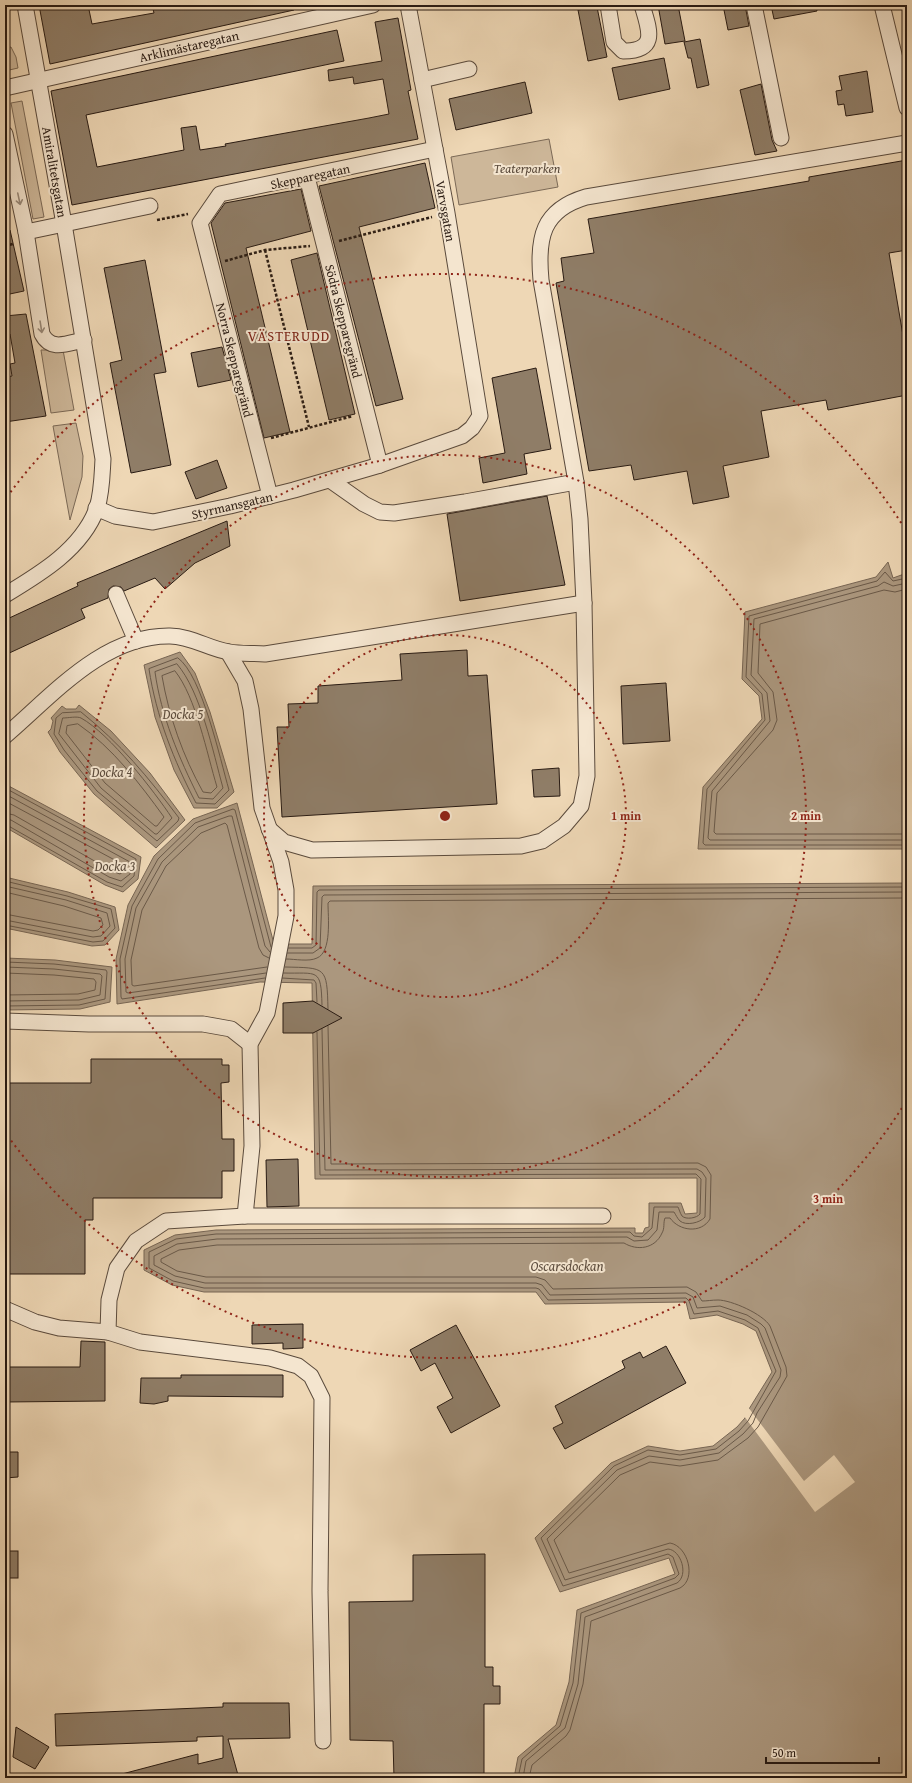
<svg xmlns="http://www.w3.org/2000/svg" width="912" height="1783" font-family="'Gentium Book Plus',serif">
<style>
.green{fill:#cdb799;stroke:#7b6956}
.water{fill:#ab977e;stroke:#776553}
.pier{fill:#eed7b5}
.lines{fill:none;stroke-linecap:round;stroke-linejoin:round}
.shore{stroke:#6a5948;stroke-width:1}
.building{fill:#8f7d67;stroke:#291b13}
.minor-casing{stroke:#5a4a3c;stroke-width:17}
.path{stroke:#291b13;stroke-width:2.5;stroke-dasharray:3 2;stroke-linecap:butt}
.minor{stroke:#f4e5cf;stroke-width:15}
.oneway{stroke:#998a7a}
.ring{fill:none;stroke:#8f2418;stroke-width:2;stroke-dasharray:2 4}
.labels{text-anchor:middle;stroke-width:4;stroke-linejoin:round;paint-order:stroke}
.street-label{font-size:13px;fill:#291b13;stroke:#f4e5cf}
.park-label{font-size:13px;font-style:italic;fill:#5a4a3b;stroke:#f4e5cf}
.neighbourhood-label{font-size:14px;letter-spacing:1px;fill:#7a1f14;stroke:#f4e5cf}
.water-label{font-size:14px;font-style:italic;fill:#5d4d3e;stroke:#f4e5cf}
.centre{fill:#8f2418;stroke:#f4e5cf;stroke-width:2}
.ring-label{font-size:12px;text-anchor:middle;font-weight:bold;fill:#8f2418;stroke:#f4e5cf;stroke-width:4;stroke-linejoin:round;paint-order:stroke}
</style>
<rect width="100%" height="100%" fill="#eed7b5"/>
<filter id="stains"><feTurbulence type="fractalNoise" baseFrequency=".005" numOctaves="4"/><feColorMatrix values="0 0 0 0 .2 0 0 0 0 .09 0 0 0 0 .02 0 0 0 .5 -.17"/></filter>
<radialGradient id="worn" r=".72"><stop offset=".6" stop-color="#630" stop-opacity="0"/><stop offset="1" stop-color="#630" stop-opacity=".3"/></radialGradient>
<!-- green -->
<g class="green">
<polygon points="11,47 16,57 18,68 5,71 5,48"/>
<polygon points="22,101 44,217 33,219 11,103"/>
<polygon points="549,139 558,187 459,205 451,157"/>
<polygon points="41,350 63,350 74,410 51,413"/>
<polygon points="76,423 83,456 82,477 70,520 53,426"/>
</g>
<!-- water -->
<g class="water">
<polygon points="888,562 893,578 907,573 907,849 698,849 703,787 762,719 759,696 742,679 745,612 876,577"/>
<polygon points="180,652 195,673 210,712 234,792 217,808 194,808 174,770 155,717 144,665"/>
<polygon points="79,705 111,731 150,773 185,820 156,848 94,794 60,752 48,732 51,729 53,721 51,718 62,706 66,709 76,709"/>
<polygon points="5,784 141,857 138,879 123,892 105,885 5,827"/>
<polygon points="237,803 274,944 312,944 313,886 907,883 907,1778 514,1778 518,1757 556,1725 569,1682 577,1610 675,1574 669,1558 560,1592 535,1538 611,1463 648,1446 680,1451 713,1446 737,1427 745,1418 749,1409 772,1372 756,1331 743,1324 717,1315 690,1319 686,1302 545,1304 536,1292 204,1292 172,1285 144,1270 144,1250 175,1235 216,1230 635,1228 635,1233 643,1233 645,1228 649,1227 649,1203 681,1203 685,1214 697,1213 697,1178 315,1179 312,983 260,982 117,1004 116,959 128,905 154,856 193,819"/>
<polygon points="5,877 68,892 115,907 119,930 105,945 92,946 5,928"/>
<polygon points="5,958 55,960 112,967 110,1002 80,1009 5,1010"/>
</g>
<!-- pier -->
<polygon class="pier" points="748,1407 804,1481 834,1455 855,1482 815,1512 744,1416"/>
<g class="lines">
<!-- shore -->
<g class="shore">
<polyline points="907,578 893,581 885,572 877,581 749,616 746,677 762,694 765,720 707,789 703,843 705,845 907,845"/>
<polyline points="907,583 893,586 884,582 878,586 754,619 751,675 767,693 770,721 712,791 708,838 710,840 907,840"/>
<polyline points="907,589 895,592 884,590 760,624 758,673 773,692 777,720 773,730 717,793 714,832 716,834 907,834"/>
<path d="M178,658C202,675 220,759 229,790L215,804L196,803C174,761 156,716 149,669Z"/>
<path d="M177,664C201,692 213,752 223,788L213,799L199,798C179,758 161,716 155,672Z"/>
<path d="M175,671C196,697 207,754 217,787L211,793L203,792C183,756 169,717 162,676Z"/>
<path d="M81,712C121,744 148,777 179,818L178,821L157,841L97,791L64,750L54,734L56,718L62,713Z"/>
<path d="M63,718C68,718 77,716 81,718C110,734 154,791 172,818L157,834H155L101,788L59,734Z"/>
<path d="M78,724C113,748 140,784 164,817L157,826H155L105,783L66,733L67,726Z"/>
<polyline points="5,788 136,859 134,876 122,887 107,882 5,824"/>
<polyline points="5,794 130,862 130,874 121,881 109,877 11,820 5,819"/>
<polyline points="5,801 124,865 124,871 120,874 112,871 14,815 5,813"/>
<polyline points="5,881 67,896 111,909 115,928 103,941 93,942 5,925"/>
<polyline points="5,886 66,900 107,913 110,926 101,936 93,937 5,920"/>
<polyline points="5,892 64,906 101,918 103,925 98,930 93,931 5,914"/>
<polyline points="288,948 312,948 316,945 317,892 319,890 907,887"/>
<polyline points="287,953 313,953 320,948 322,897 324,895 907,892"/>
<path d="M286,959C295,959 309,962 317,958C332,952 328,917 328,903L330,901L907,898"/>
<polyline points="5,962 54,964 106,970 107,972 105,999 79,1005 5,1006"/>
<polyline points="5,967 54,969 100,974 102,976 100,995 79,1000 5,1001"/>
<polyline points="267,967 134,986 132,985 131,960 142,910 166,866 201,833 225,823 227,825 259,948 263,955 269,958"/>
<path d="M285,967C326,968 327,966 328,1009"/>
<polyline points="5,973 54,975 94,979 96,982 95,990 78,994 5,995"/>
<polyline points="266,973 128,993 126,992 125,959 136,908 162,862 198,827 229,816 232,816 265,946 270,952"/>
<path d="M283,973C318,974 321,967 322,1005"/>
<polyline points="265,978 122,999 121,997 120,959 132,906 158,859 195,823 233,809 235,810 271,947"/>
<polyline points="282,978 314,980 316,983 317,1002"/>
<path d="M328,1026L331,1164L698,1163L706,1167L711,1175L710,1219C701,1234 679,1231 670,1218H665C663,1223 665,1228 662,1233C655,1249 637,1251 624,1243L217,1245L179,1250L161,1259V1262L177,1271L206,1277H536L545,1280L553,1289L687,1287L696,1292L702,1301C707,1301 712,1300 718,1300C731,1300 763,1314 770,1326L786,1367L787,1376L758,1427L748,1438L718,1460L680,1466L650,1462L620,1475L554,1540L569,1573L670,1543C688,1546 697,1579 680,1588L591,1621L583,1684L570,1730L566,1736L532,1765L529,1778"/>
<path d="M322,1029L325,1170L697,1169L702,1172L706,1178L705,1217C700,1223 686,1226 680,1221C677,1218 676,1215 674,1212H659L657,1230L648,1240L634,1241L627,1237L217,1239L177,1244L154,1256V1265L175,1276L205,1283H536L542,1285L550,1295L686,1293L693,1297L697,1308L720,1306L747,1315L761,1324L765,1328L781,1370L780,1377L757,1413L753,1423L743,1434L719,1453L680,1460L649,1456L617,1470L547,1539L565,1580L668,1549C681,1550 689,1575 677,1583L585,1617L578,1684L565,1728L526,1761L523,1778"/>
<path d="M317,1032L320,1175L696,1174L701,1179L700,1214C697,1218 686,1220 682,1216C680,1213 679,1209 678,1207H654L652,1228L642,1237L634,1236L630,1232L216,1234L176,1239L149,1252V1268L173,1281L204,1288H536L539,1289L548,1300L686,1298L689,1301L694,1314L718,1311L745,1320L758,1328L776,1371L748,1421L739,1431L716,1449L680,1455L648,1450L614,1466L541,1538L563,1586L668,1554L673,1557L679,1574L675,1578L581,1613L573,1683L560,1726L522,1759L518,1778"/>
</g>
</g>
<!-- building -->
<g class="building">
<polygon points="39,5 88,5 92,24 154,13 152,5 177,5 178,8 190,5 294,5 294,10 50,64"/>
<polygon points="658,5 678,5 685,41 665,44"/>
<polygon points="723,5 745,5 749,26 728,30"/>
<polygon points="771,5 816,5 817,11 774,19"/>
<polygon points="597,7 607,57 588,61 578,10"/>
<polygon points="398,18 411,90 408,91 418,139 72,205 51,91 337,30 344,61 86,115 97,167 184,150 181,128 196,126 200,150 226,146 225,144 369,118 389,114 383,79 354,84 353,77 329,81 328,70 382,61 375,22"/>
<polygon points="700,39 709,85 697,88 691,58 688,58 684,42"/>
<polygon points="664,58 670,89 619,100 612,68"/>
<polygon points="867,71 873,112 846,116 844,104 838,105 836,91 842,90 839,76"/>
<polygon points="525,82 532,113 456,130 449,99"/>
<polygon points="761,84 772,140 777,151 755,155 740,90"/>
<polygon points="907,160 907,250 889,253 907,359 907,395 828,410 826,400 761,411 769,457 723,466 729,497 693,504 687,471 634,480 631,465 589,471 556,283 564,281 561,258 594,253 588,219 809,181 809,177"/>
<polygon points="425,163 435,208 359,227 403,399 376,406 319,186"/>
<polygon points="301,189 311,231 246,248 290,432 264,438 211,223 225,203"/>
<polygon points="5,230 10,230 24,291 5,295"/>
<polygon points="317,253 355,414 329,420 291,260"/>
<polygon points="145,260 166,372 154,374 171,465 131,473 110,363 122,360 104,268"/>
<polygon points="26,314 46,416 5,422 5,391 9,391 6,377 12,376 10,364 15,363 10,334 5,335 5,316"/>
<polygon points="222,347 231,380 198,387 191,353"/>
<polygon points="536,368 551,449 524,454 527,474 483,483 479,458 505,453 492,378"/>
<polygon points="217,460 227,488 196,499 185,472"/>
<polygon points="547,496 565,585 460,601 447,514"/>
<polygon points="227,521 230,546 195,563 165,589 155,578 124,591 121,587 113,586 109,589 108,598 81,609 85,618 5,655 5,620 78,586 77,583"/>
<polygon points="467,650 468,676 487,675 497,804 282,817 277,727 289,727 288,704 318,703 318,686 402,680 400,654"/>
<polygon points="666,683 670,741 623,744 621,686"/>
<polygon points="559,768 560,796 534,797 532,770"/>
<polygon points="313,1001 342,1018 313,1033 283,1033 283,1003"/>
<polygon points="91,1059 222,1059 222,1065 229,1065 229,1082 221,1083 222,1139 234,1139 234,1171 222,1171 222,1198 93,1198 93,1220 85,1220 85,1274 5,1274 5,1083 91,1083"/>
<polygon points="298,1159 299,1206 267,1207 266,1160"/>
<polygon points="303,1324 303,1348 283,1349 283,1343 252,1344 252,1325"/>
<polygon points="456,1325 500,1406 451,1433 437,1407 453,1398 435,1363 421,1371 410,1350"/>
<polygon points="81,1341 105,1342 105,1401 5,1402 5,1367 80,1367"/>
<polygon points="666,1346 686,1383 565,1449 553,1428 563,1423 555,1406 625,1368 622,1361 640,1352 643,1358"/>
<polygon points="181,1375 283,1375 283,1397 168,1396 168,1401 154,1404 140,1403 141,1378 181,1378"/>
<polygon points="5,1452 18,1452 18,1477 5,1478"/>
<rect x="5" y="1551" width="13" height="27"/>
<polygon points="485,1554 485,1667 493,1667 493,1686 500,1686 500,1704 484,1704 484,1778 394,1778 393,1741 350,1740 349,1602 413,1601 413,1555"/>
<polygon points="223,1703 289,1703 290,1738 228,1739 238,1775 227,1778 123,1778 122,1774 198,1754 198,1764 223,1758 223,1736 197,1737 197,1741 56,1746 55,1714 223,1707"/>
<polygon points="16,1727 49,1747 35,1769 13,1757"/>
</g>
<g class="lines">
<!-- minor casing -->
<g class="minor-casing">
<g id="minor">
<path d="M608,5L614,42L623,51C659,51 649,29 642,5"/>
<polyline points="754,5 781,138"/>
<polyline points="882,5 907,108"/>
<polyline points="422,80 469,69"/>
<polyline points="5,88 373,5"/>
<path d="M5,134L26,232L42,334C51,352 68,343 84,340"/>
<polyline points="307,177 380,465"/>
<polyline points="26,232 150,206"/>
<polyline points="330,480 364,504 380,512 394,513 465,502 576,482"/>
<polyline points="270,496 200,223 220,194 435,149"/>
<polyline points="96,508 115,516 153,522 230,506 294,490 380,465 462,436 472,428 480,416 447,213 408,5"/>
<polyline points="116,594 136,641"/>
<path d="M5,595C40,574 82,549 97,508C102,492 102,476 103,459L64,224L25,5"/>
<polyline points="228,652 245,681 251,709 262,808 281,862 286,890 286,916 267,1013 250,1044 252,1146 245,1216"/>
<path d="M5,736C52,696 103,635 170,636C191,636 209,649 229,652C240,654 253,653 265,654L584,603"/>
<path d="M269,829L284,842L312,850L521,846L542,841L564,826L581,806L587,776L584,603L580,519L576,482L541,280C537,238 542,210 586,197L907,143"/>
<polyline points="5,1021 89,1024 203,1024 231,1029 250,1044"/>
<polyline points="5,1309 35,1322 59,1328 108,1332 140,1342 270,1358 298,1366 311,1376 322,1398 320,1591 323,1741"/>
<polyline points="108,1332 109,1300 117,1268 136,1241 166,1221 245,1216 603,1216"/>
</g>
</g>
<!-- path -->
<g class="path">
<polyline points="157,220 188,214"/>
<polyline points="339,241 432,217"/>
<polyline points="5,246 13,244"/>
<polyline points="265,250 309,427"/>
<polyline points="225,261 265,250 310,246"/>
<polyline points="271,438 353,416"/>
</g>
<!-- minor -->
<use href="#minor" class="minor"/>
</g>
<!-- one-way arrows -->
<defs><path id="oneway-shaft" d="M-6 0H5M1.5-3L5.5 0L1.5 3" fill="none" stroke-width="1.6" stroke-linecap="round" stroke-linejoin="round"/></defs>
<g class="oneway">
<use href="#oneway-shaft" transform="translate(19 199) rotate(78)"/>
<use href="#oneway-shaft" transform="translate(41 327) rotate(81)"/>
</g>
<!-- distance rings -->
<g class="ring">
<circle cx="445" cy="816" r="181"/>
<circle cx="445" cy="816" r="361"/>
<path d="M905 1103A542 542 0 0 1 7 1135M7 497A542 542 0 0 1 905 529"/>
</g>
<g class="labels">
<!-- street labels -->
<g class="street-label">
<text transform="translate(189 46) rotate(-13)" y="5">Arklimästaregatan</text>
<text transform="translate(55 172) rotate(80)" y="5">Amiralitetsgatan</text>
<text transform="translate(310 176) rotate(-12)" y="5">Skepparegatan</text>
<text transform="translate(446 211) rotate(80)" y="5">Varvsgatan</text>
<text transform="translate(344 321) rotate(76)" y="5">Södra Skepparegränd</text>
<text transform="translate(235 360) rotate(76)" y="5">Norra Skepparegränd</text>
<text transform="translate(232 505) rotate(-13)" y="5">Styrmansgatan</text>
</g>
<!-- park labels -->
<g class="park-label">
<text x="527" y="173">Teaterparken</text>
</g>
<!-- neighbourhood labels -->
<g class="neighbourhood-label">
<text x="289" y="341">VÄSTERUDD</text>
</g>
<!-- water labels -->
<g class="water-label">
<text x="183" y="719">Docka 5</text>
<text x="112" y="777">Docka 4</text>
<text x="115" y="871">Docka 3</text>
<text x="567" y="1271">Oscarsdockan</text>
</g>
</g>
<circle cx="445" cy="816" r="6" class="centre"/>
<g class="ring-label">
<text x="626" y="820">1 min</text>
<text x="806" y="820">2 min</text>
<text x="828" y="1203">3 min</text>
</g>
<!-- margin -->
<rect width="912" height="1783" fill="none" stroke="#eed7b5" stroke-width="20"/>
<rect x="6" y="6" width="900" height="1771" fill="none" stroke="#291b13" stroke-width="2"/>
<rect x="10" y="10" width="892" height="1763" fill="none" stroke="#291b13"/>
<!-- scale -->
<path d="M766 1757v6h113v-6" fill="none" stroke="#291b13" stroke-width="2"/>
<text x="772" y="1757" font-size="12" fill="#291b13" stroke="#f4e5cf" stroke-width="3" paint-order="stroke">50 m</text>
<rect width="100%" height="100%" filter="url(#stains)"/>
<rect width="100%" height="100%" fill="url(#worn)"/>
</svg>
